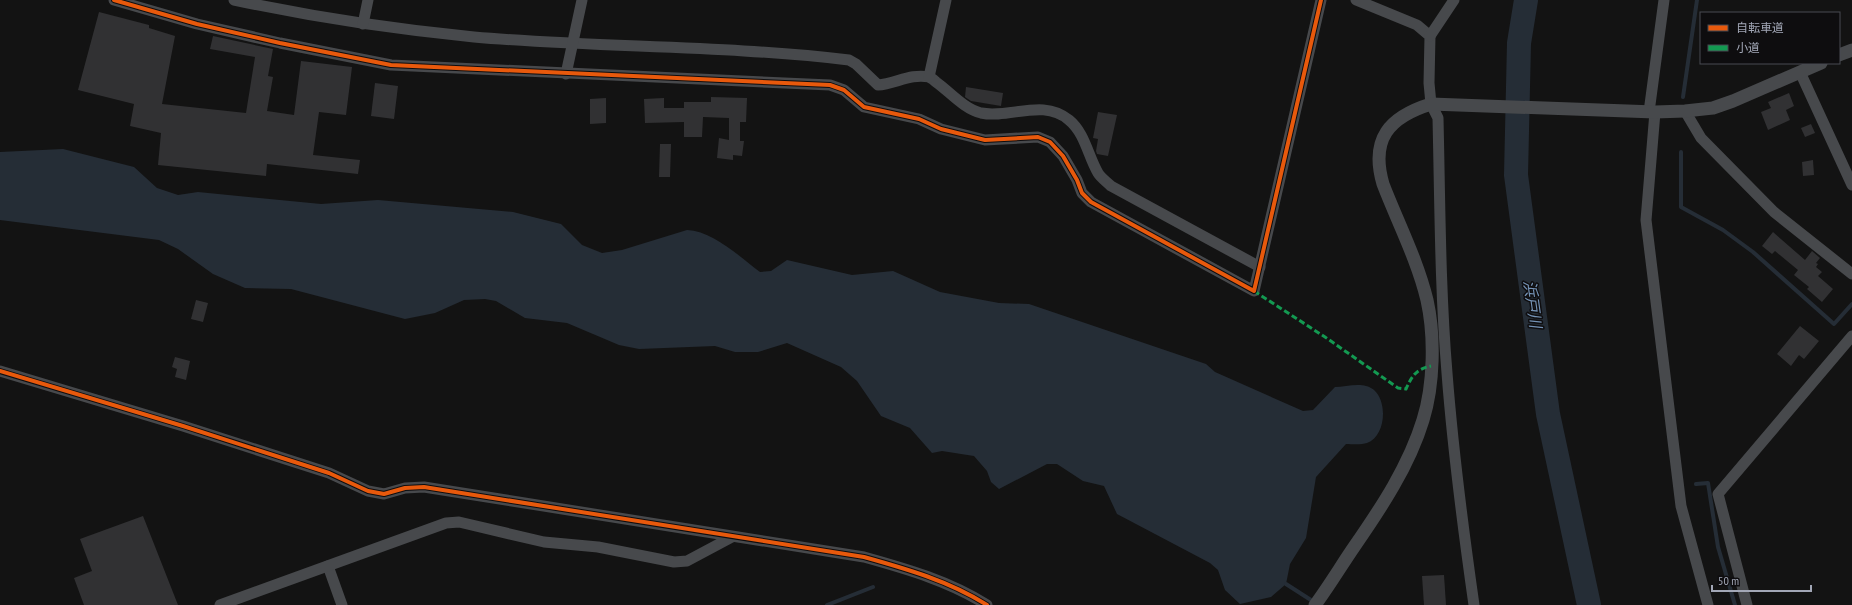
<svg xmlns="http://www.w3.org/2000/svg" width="1852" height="605" font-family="'PT Sans Narrow','Noto Sans JP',sans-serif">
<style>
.water{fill:#252d36}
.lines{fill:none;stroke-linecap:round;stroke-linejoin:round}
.stream{stroke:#252d36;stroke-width:4}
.river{stroke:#252d36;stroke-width:24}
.building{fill:#313133}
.minor{stroke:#47494c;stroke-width:11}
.tertiary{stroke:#47494c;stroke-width:13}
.quiet{stroke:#139951;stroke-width:3;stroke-dasharray:6 3;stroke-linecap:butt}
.cycleway-casing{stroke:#0e0d0f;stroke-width:6}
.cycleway{stroke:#e8590c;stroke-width:4}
.labels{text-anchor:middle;stroke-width:3;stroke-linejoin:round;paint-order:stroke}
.water-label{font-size:16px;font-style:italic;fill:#7593b6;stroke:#0e0d0f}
</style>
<rect width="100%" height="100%" fill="#131313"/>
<!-- water -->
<path class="water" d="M63,149L134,167L157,188L178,195L198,192L321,204L378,200L513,212L561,224L582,245L602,253L622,250L687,230C713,231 740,257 760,272L771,271L787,260L852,275L893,271L940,292L999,303L1029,304L1206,364L1215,372L1303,411L1313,410L1335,387C1344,387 1357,383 1366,386C1389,391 1388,436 1367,443C1361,445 1352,444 1346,444L1316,477L1306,538L1290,564L1286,584L1271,597L1240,604L1225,590L1218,570L1210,563L1117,514L1104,486L1083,481L1057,464H1047L999,489L991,482L987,471L974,456L942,451L932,453L910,428L881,416L857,381L841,367L787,343L758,352H735L715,346L639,349L619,345L567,323L525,318L496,301L485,299L464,300L435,313L405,319L291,289L245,288L213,274L178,249L159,240L0,220V152Z"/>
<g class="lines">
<!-- stream -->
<g class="stream">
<polyline points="1683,97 1697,0"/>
<polyline points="1681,152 1681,207 1723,230 1753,252 1834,324 1852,304"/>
<polyline points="1696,484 1708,483 1718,547 1735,605"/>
<polyline points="1286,584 1314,602"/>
<polyline points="827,605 873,587"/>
</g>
<!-- river -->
<polyline class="river" points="1526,0 1519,43 1516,175 1548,414 1589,605"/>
</g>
<!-- building -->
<g class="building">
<polygon points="99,12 149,25 149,28 175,36 162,104 246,113 255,57 210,49 213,36 273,49 268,76 273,77 267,111 294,115 301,61 352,67 346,115 319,112 313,155 360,160 358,174 267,164 266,176 158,165 161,133 130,126 134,104 78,90"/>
<polygon points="375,83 398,86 394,119 371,116"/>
<polygon points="966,87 1003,93 1001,106 971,101 965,97"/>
<polygon points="1789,93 1794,106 1786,110 1790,120 1768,130 1761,112 1771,108 1768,102"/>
<polygon points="711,97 747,98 746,122 740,122 740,141 744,141 742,156 733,155 733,160 717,158 719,138 729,140 729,118 703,117 702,137 684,137 684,122 645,123 644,99 664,98 664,108 684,108 684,102 711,102"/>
<polygon points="606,98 606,123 590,124 590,99"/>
<polygon points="1098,112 1117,115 1108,156 1097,154 1096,151 1098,139 1093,138"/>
<polygon points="1811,124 1815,133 1805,137 1801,128"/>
<polygon points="660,144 671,144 670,177 659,177"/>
<polygon points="1813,160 1814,175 1803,176 1802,162"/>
<polygon points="1773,232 1805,260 1812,251 1820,258 1816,263 1818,264 1816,267 1822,272 1818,276 1833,289 1822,302 1807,289 1809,287 1794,275 1798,270 1775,251 1772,254 1762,246"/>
<polygon points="196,300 208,303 203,322 191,319"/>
<polygon points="1800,326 1819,341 1804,359 1799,355 1791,366 1777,354"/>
<polygon points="175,357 190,361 186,380 175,377 177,369 172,367"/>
<polygon points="143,516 178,605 84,605 74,578 92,571 80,539"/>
<polygon points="1444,575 1446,605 1424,605 1422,576"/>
</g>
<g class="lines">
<!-- minor -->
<g class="minor">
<polyline points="114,0 197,24 280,43 391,65 830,85 844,90 864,107 919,119 941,129 985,140 1038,137 1050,142 1063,156 1077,180 1082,193 1091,202 1254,291 1321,0"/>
<path d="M234,0C313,17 393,29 474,37C598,48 725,45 849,60L856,64L878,85C895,84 911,73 929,77C931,78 934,80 936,82C950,92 964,109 981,113C1010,119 1043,98 1069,120C1085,133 1088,156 1098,173C1101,178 1107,182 1111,186L1260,267"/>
<path d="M1356,0L1417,25L1430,36L1429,83L1431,104L1438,118C1440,203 1440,289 1447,373C1453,451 1463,528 1474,605"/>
<polyline points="363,24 368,0"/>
<polyline points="1430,36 1454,0"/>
<polyline points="1800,72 1852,185"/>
<polyline points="566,74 582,0"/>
<polyline points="929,77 946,0"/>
<polyline points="1685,111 1701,138 1774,212 1852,274"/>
<polyline points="1649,112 1664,0"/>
<polyline points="1655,112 1646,220 1681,506 1708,605"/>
<path d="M0,371L183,426L329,473L368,491L384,494L405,488L424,487L864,557C907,569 949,581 987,605"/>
<polyline points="328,566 342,605"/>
<polyline points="220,605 446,523 459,522 544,542 598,547 674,562 687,561 732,537"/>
<polyline points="1747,605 1718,494 1852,336"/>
</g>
<!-- tertiary -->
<g class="tertiary">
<polyline points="1839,55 1852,50"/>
<path d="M1315,605C1329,586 1341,566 1354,547C1381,508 1409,466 1423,420C1434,385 1435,336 1427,300C1417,259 1398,223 1383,184C1370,139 1389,117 1431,104L1655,112L1685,111L1713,108L1733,101L1821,63"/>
</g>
<!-- quiet -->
<path class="quiet" d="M1254,291L1325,337L1398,388L1406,389C1412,376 1416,369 1431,366"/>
<!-- cycleway casing -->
<g class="cycleway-casing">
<g id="cycleway">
<polyline points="114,0 197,24 280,43 391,65 830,85 844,90 864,107 919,119 941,129 985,140 1038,137 1050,142 1063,156 1077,180 1082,193 1091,202 1254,291 1321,0"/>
<path d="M0,371L183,426L329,473L368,491L384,494L405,488L424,487L864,557C907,569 949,581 987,605"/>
</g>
</g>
<!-- cycleway -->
<use href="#cycleway" class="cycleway"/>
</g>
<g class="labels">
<!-- water labels -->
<g class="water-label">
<text transform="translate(1533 304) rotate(82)" y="6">浜戸川</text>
</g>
</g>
<!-- legend -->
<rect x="1700" y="12" width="140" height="52" fill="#0e0d0f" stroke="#494b52"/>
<rect x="1708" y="25" width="20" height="6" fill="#e8590c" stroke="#494b52"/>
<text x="1736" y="32" font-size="12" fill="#a2a7b6">自転車道</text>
<rect x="1708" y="45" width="20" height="6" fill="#139951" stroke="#494b52"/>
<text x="1736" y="52" font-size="12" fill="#a2a7b6">小道</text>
<!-- scale -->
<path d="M1712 585v6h99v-6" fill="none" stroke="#a2a7b6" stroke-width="2"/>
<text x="1718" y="585" font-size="12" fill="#a2a7b6" stroke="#0e0d0f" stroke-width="3" paint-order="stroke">50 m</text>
</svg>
